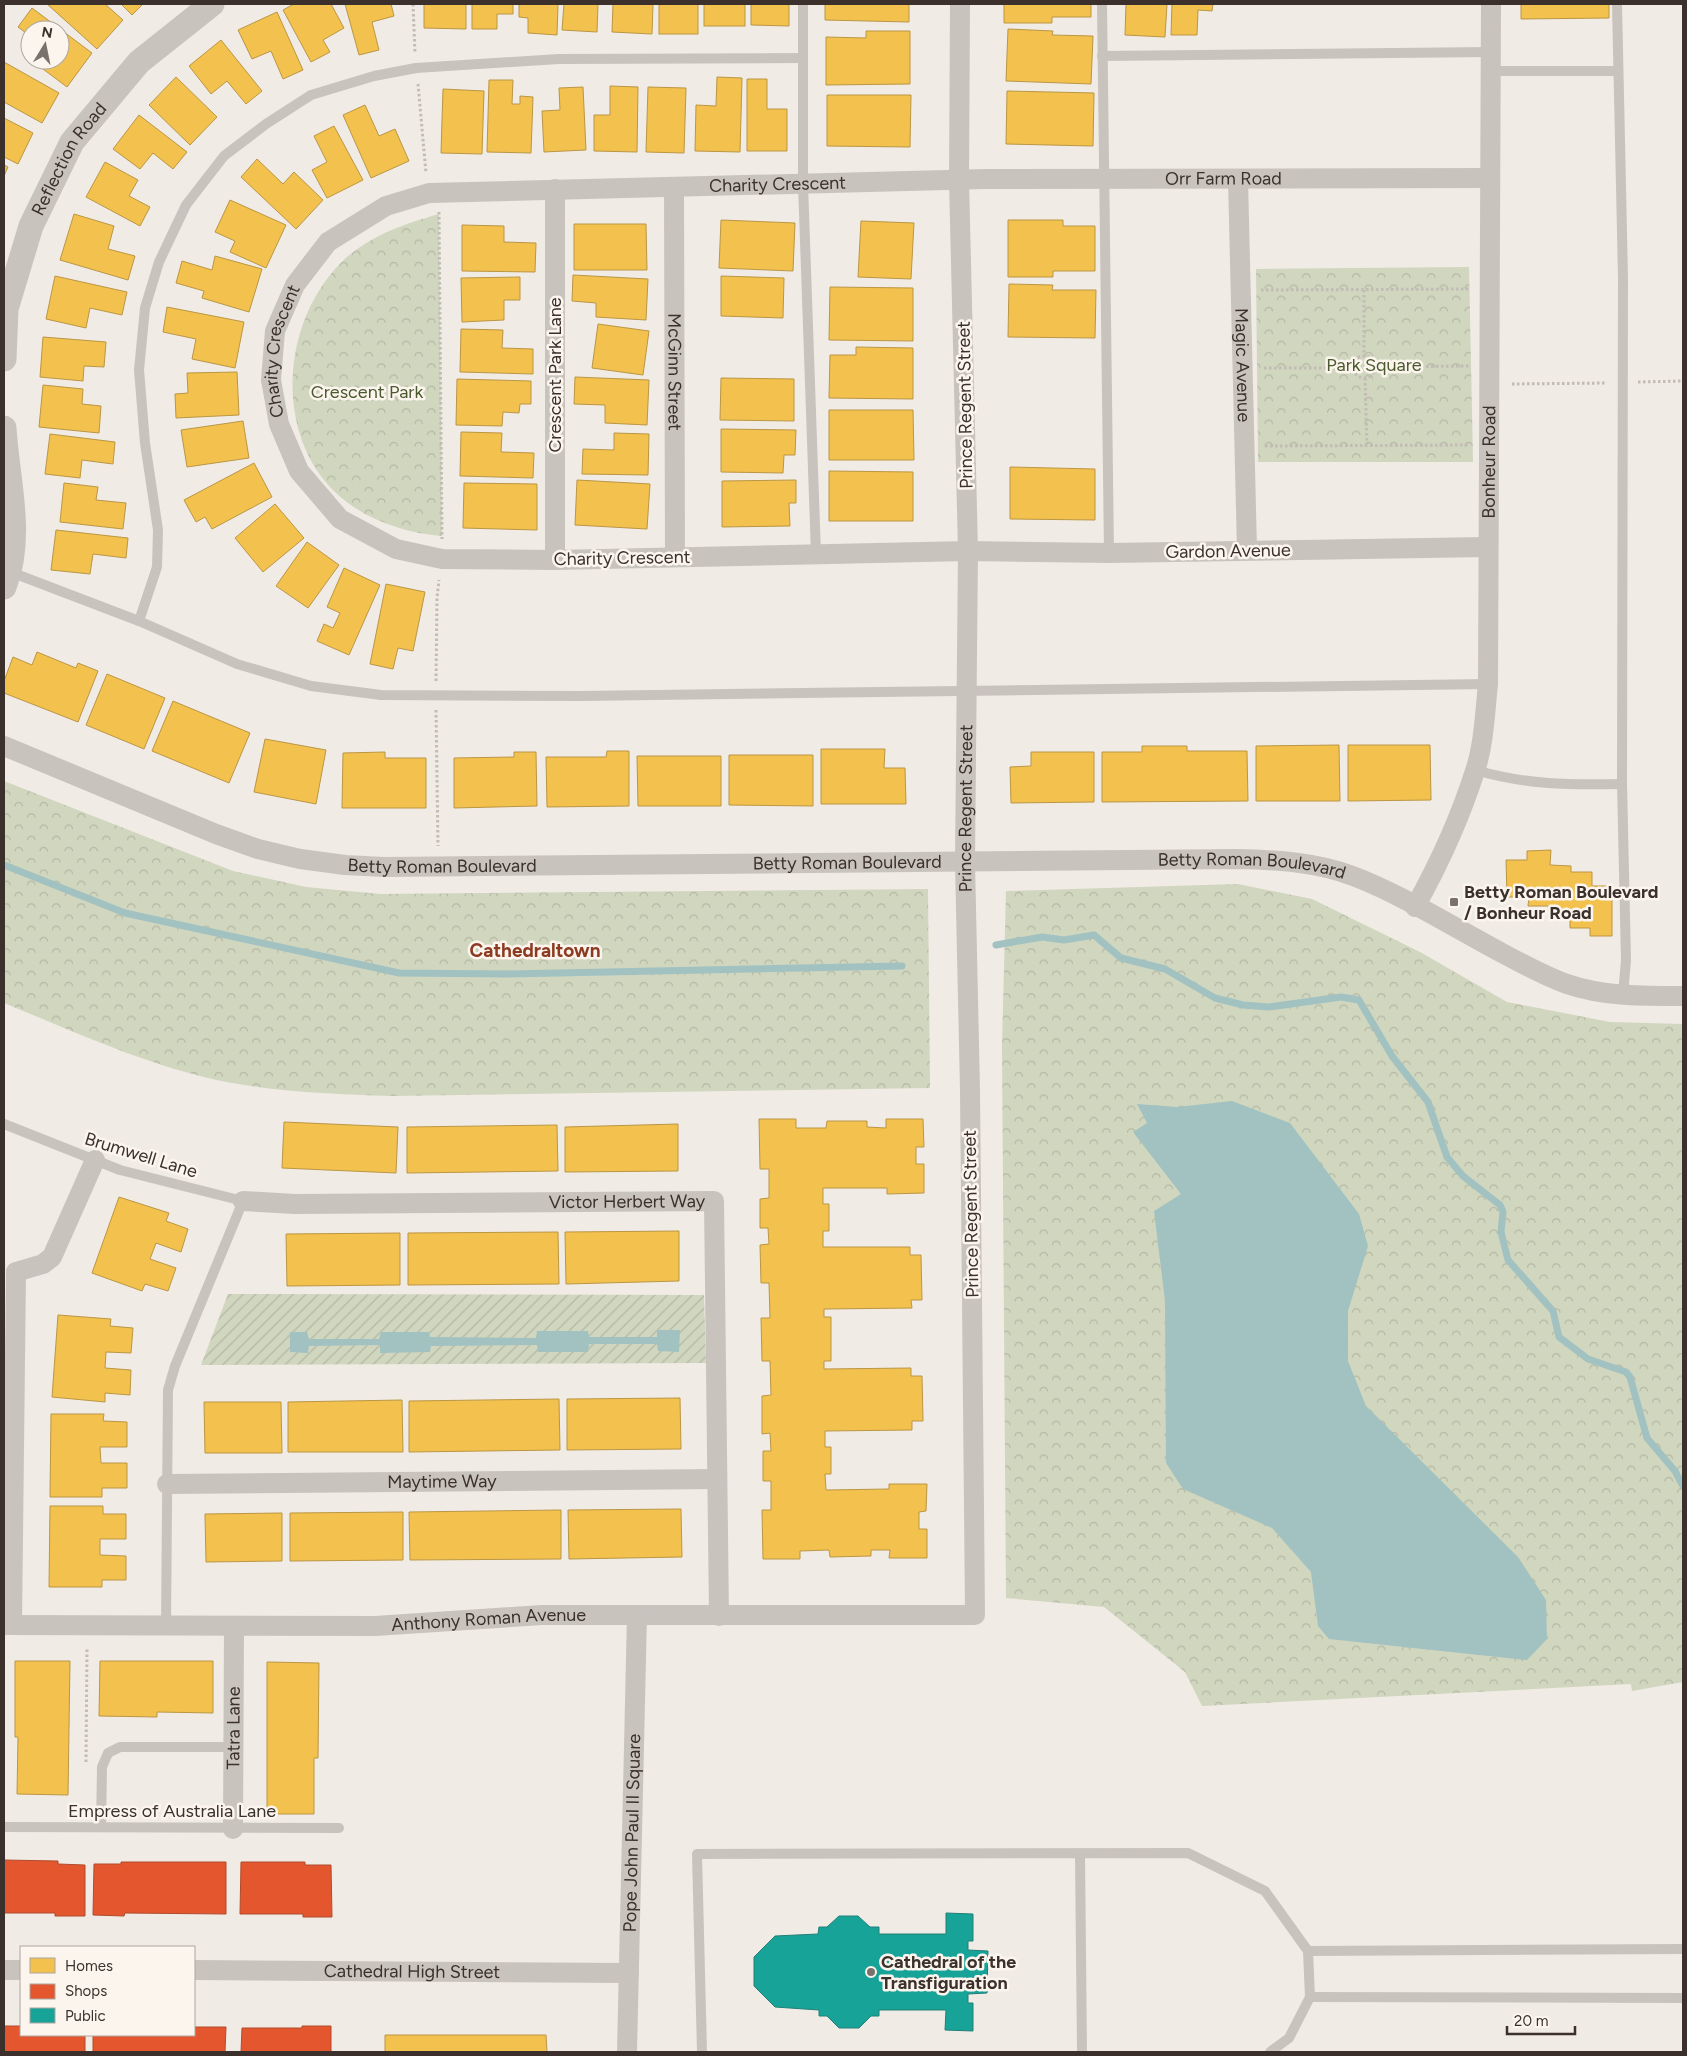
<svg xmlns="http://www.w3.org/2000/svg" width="1687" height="2056" font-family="Figtree,sans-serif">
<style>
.forest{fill:url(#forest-crowns)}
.garden{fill:url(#garden-furrows)}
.water{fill:#a1c2c1}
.homes{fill:#f2c14e;stroke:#bb9644}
.shops{fill:#e4572e;stroke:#b14b2d}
.public{fill:#17a398;stroke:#228077}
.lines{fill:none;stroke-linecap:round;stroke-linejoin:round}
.stream{stroke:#a1c2c1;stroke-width:7}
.path{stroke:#c2bbb6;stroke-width:3;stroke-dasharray:2.5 2.5;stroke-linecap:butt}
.service{stroke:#c9c3be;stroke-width:10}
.minor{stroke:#c9c3be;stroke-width:20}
.tertiary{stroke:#c9c3be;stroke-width:25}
.poi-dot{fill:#7a716c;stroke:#fbf5ee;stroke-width:2}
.labels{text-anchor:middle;stroke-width:5;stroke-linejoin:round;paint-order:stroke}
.street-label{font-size:18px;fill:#3b302b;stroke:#fbf5ee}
.park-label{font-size:18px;fill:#4a5a2e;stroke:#fbf5ee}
.poi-label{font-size:18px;font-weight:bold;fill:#3b302b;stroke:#fbf5ee;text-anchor:start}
.neighbourhood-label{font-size:19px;font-weight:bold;fill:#8c3b22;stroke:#fbf5ee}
</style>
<defs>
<pattern id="forest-crowns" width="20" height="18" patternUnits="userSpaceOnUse" patternTransform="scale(1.25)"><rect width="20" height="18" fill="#d1d6bf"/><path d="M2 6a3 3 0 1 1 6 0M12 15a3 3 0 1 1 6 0" fill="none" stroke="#b4b8a4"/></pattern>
<pattern id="garden-furrows" width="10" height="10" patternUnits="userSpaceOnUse" patternTransform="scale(1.25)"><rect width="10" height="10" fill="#d1d6bf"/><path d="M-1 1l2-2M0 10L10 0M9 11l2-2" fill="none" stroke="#b4b8a4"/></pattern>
</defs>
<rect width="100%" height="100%" fill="#f0ebe5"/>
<!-- forest -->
<g class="forest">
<path d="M439,214L442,536C395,532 346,513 318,472C274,407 289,309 347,257C374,234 405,224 439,214Z"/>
<polygon points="1469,267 1473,462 1258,462 1256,269"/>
<path d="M4,781L233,871L306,887L380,894L928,889L930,1088L391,1096C334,1094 278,1092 221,1081C146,1065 75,1032 4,1003Z"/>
<polygon points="1238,884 1312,899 1420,952 1507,1002 1610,1022 1683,1024 1683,1682 1632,1691 1631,1684 1202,1706 1185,1672 1104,1607 1006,1598 1002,1047 1006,891"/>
</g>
<!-- garden -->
<polygon class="garden" points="228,1294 704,1295 706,1363 201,1365"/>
<!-- water -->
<g class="water">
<polygon points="1232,1101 1290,1123 1359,1214 1368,1246 1348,1311 1348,1361 1366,1406 1518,1557 1546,1600 1547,1639 1527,1660 1329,1639 1318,1626 1311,1572 1272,1528 1183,1489 1166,1463 1165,1301 1154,1211 1181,1194 1133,1132 1147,1123 1137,1104 1177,1107"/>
<polygon points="657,1330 680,1330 679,1352 658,1351 657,1344 589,1344 588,1352 538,1352 537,1345 431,1346 430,1352 380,1353 380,1345 309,1346 308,1353 290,1352 290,1332 307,1332 309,1339 379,1339 381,1332 429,1332 430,1337 536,1338 537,1331 588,1331 589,1337 657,1337"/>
</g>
<!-- homes -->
<g class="homes">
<polygon points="47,4 105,4 123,20 97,49"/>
<polygon points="121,4 143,4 132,15"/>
<polygon points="294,4 331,4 344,28 323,40 330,52 311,62 283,10"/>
<polygon points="345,4 391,4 394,16 372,22 379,50 359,55"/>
<polygon points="424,4 466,4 466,29 424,28"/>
<polygon points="472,4 513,4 513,14 497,14 497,29 472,29"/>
<polygon points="519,4 558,4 557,35 528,33 528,18 519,17"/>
<polygon points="564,4 598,4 597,32 562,30"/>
<polygon points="613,4 653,4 652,34 612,32"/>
<rect x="659" y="4" width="39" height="30"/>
<rect x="704" y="4" width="41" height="22"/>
<polygon points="751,4 789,4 789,26 751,25"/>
<polygon points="825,4 909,4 909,22 825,20"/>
<polygon points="1004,4 1091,4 1091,17 1052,17 1052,23 1004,23"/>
<polygon points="1126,4 1167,4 1165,37 1125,35"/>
<polygon points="1172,4 1213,4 1212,11 1198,10 1197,35 1171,35"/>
<polygon points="1521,4 1609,4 1609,18 1521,19"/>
<polygon points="32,8 92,53 67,87 31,60 60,60 60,30 30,30 30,36 18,27"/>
<polygon points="277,12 303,70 283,79 271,51 252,59 238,30"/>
<polygon points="1008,29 1053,31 1052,35 1093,36 1091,84 1006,81"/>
<polygon points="866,31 910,31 910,84 826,85 826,37 866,38"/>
<polygon points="221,40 262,91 246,104 227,81 211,94 189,66"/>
<polygon points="4,62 59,93 42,123 4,102"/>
<polygon points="176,77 217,117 190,145 149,105"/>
<polygon points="717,77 742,78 740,152 695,151 696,105 716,106"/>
<polygon points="747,79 767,79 767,109 787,109 787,151 747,151"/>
<polygon points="489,80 513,80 512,104 520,104 520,96 533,97 531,153 487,152"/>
<polygon points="610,86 638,87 637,152 594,151 594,115 610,115"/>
<polygon points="583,87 586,150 544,152 542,111 560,110 559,88"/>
<polygon points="648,87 686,88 684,153 646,152"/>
<polygon points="443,89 484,91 482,154 441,153"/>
<polygon points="1007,91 1094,93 1093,146 1006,144"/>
<polygon points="827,95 911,95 910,147 827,146"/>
<polygon points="365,105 379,136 395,129 409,161 371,178 343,115"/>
<polygon points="139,115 187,152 173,169 153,153 140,169 113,149"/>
<polygon points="4,118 33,133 18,164 4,157"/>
<polygon points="334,126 363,180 327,198 312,170 327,162 314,136"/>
<polygon points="257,159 283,184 294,172 323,200 296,229 241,177"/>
<polygon points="105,162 138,180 129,196 150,207 140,226 86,197"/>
<polygon points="4,165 8,167 4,176"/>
<polygon points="230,200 286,225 266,268 230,252 235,241 215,232"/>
<polygon points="74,214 114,226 108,249 135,256 128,280 60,260"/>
<polygon points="721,220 795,223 793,271 719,268"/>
<polygon points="1008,220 1063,220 1063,226 1095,226 1095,271 1053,271 1053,277 1008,277"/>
<polygon points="861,221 914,223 911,279 858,277"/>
<polygon points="574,224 646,224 647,270 574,270"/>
<polygon points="462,225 504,226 504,242 536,243 535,272 462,271"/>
<polygon points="215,256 262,269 249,312 202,298 204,291 176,283 182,261 212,270"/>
<polygon points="573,275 648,279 646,320 596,317 596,303 572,301"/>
<polygon points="55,276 127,292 122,315 90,308 86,328 46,319"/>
<polygon points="721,276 784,278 783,318 721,316"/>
<polygon points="520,277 520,300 504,300 504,320 462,322 461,278"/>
<polygon points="1009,284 1053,285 1052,290 1096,290 1095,338 1008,337"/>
<polygon points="830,287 913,288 913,341 829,340"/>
<polygon points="167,307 244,322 235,368 192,359 196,339 163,332"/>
<polygon points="598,324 649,331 643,375 592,368"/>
<polygon points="461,329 503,330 502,348 533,349 533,374 460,372"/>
<polygon points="43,337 106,342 104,367 84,366 83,381 40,377"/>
<polygon points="856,347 913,348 913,399 829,398 830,355 856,355"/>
<polygon points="237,372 239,415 176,418 175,394 188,393 187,373"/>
<polygon points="575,377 649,380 647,425 605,423 605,405 574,404"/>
<polygon points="721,378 794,379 794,421 720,420"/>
<polygon points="457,379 531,381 531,404 520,404 519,413 503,412 502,426 456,425"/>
<polygon points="43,385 83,389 82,404 101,406 99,433 39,427"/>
<polygon points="829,410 913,410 914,460 829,460"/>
<polygon points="243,421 249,458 187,467 181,430"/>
<polygon points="721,429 796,430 795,455 784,455 783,473 721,472"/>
<polygon points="461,432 502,433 501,452 534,453 533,478 460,476"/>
<polygon points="614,433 649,434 648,475 582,474 583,449 614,450"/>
<polygon points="50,434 115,442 113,464 82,460 80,478 45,474"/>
<polygon points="254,463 272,497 212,529 205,517 196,522 184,500"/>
<polygon points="1010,467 1095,469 1095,520 1010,519"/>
<polygon points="829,471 913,472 913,521 829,521"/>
<polygon points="577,480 650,484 647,529 575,525"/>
<polygon points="796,480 796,503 789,503 790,526 722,527 722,481"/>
<polygon points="64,483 98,487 96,500 126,503 123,529 60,522"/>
<polygon points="464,483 537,484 537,530 463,528"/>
<polygon points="275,504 304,538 263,572 235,538"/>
<polygon points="56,530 128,538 126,558 93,554 90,574 51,570"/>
<polygon points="307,542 339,565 308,608 276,586"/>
<polygon points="344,568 380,585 349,655 317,641 324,624 333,628 340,613 327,607"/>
<polygon points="386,584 425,592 413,651 398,648 393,669 370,664"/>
<polygon points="37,652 76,668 78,663 98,671 78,722 4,693 4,681 13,657 32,665"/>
<polygon points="107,674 165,698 144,749 86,725"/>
<polygon points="173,701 250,733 229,783 152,751"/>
<polygon points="265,739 326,750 316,804 254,792"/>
<polygon points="1339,745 1340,801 1256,801 1256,746"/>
<polygon points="1348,745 1430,745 1431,800 1348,801"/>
<polygon points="1142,746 1187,746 1187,751 1247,751 1248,801 1102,802 1102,752 1142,752"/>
<polygon points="821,749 885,749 884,768 905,768 906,804 821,804"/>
<polygon points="607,751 629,751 629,806 547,807 546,757 606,757"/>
<polygon points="385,752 385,758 426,758 426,808 342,808 343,753"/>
<polygon points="514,752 536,752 537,806 454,808 454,758 514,757"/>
<polygon points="1031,752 1094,752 1094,802 1011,803 1010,767 1031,766"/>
<polygon points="729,755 813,755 813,806 729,805"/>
<polygon points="637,756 721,756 721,806 638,806"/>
<polygon points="1551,850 1550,865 1571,866 1571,872 1592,872 1592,886 1612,886 1612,936 1590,936 1590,928 1570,928 1570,915 1549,916 1549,906 1528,906 1529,897 1507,897 1506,860 1527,860 1527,851"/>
<polygon points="759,1119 796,1119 796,1128 826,1128 827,1121 867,1121 867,1127 886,1128 886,1119 923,1119 924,1147 916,1147 916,1164 924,1164 924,1193 887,1194 887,1188 823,1188 823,1204 829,1204 829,1231 823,1231 823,1247 910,1247 910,1255 921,1255 922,1300 911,1300 912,1308 824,1309 824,1317 831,1317 831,1361 824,1361 824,1369 911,1368 911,1376 922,1376 923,1421 912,1421 912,1430 825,1431 825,1447 831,1447 831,1474 825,1474 826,1490 889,1489 889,1484 927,1484 926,1511 919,1512 919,1529 927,1529 927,1558 889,1558 890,1550 871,1550 871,1556 830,1557 829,1550 800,1551 800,1559 763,1559 762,1510 771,1510 771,1481 763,1481 763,1451 771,1451 770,1433 762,1434 762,1396 771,1395 770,1361 762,1361 761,1318 770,1318 769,1283 761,1283 760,1245 769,1244 768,1228 760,1228 760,1199 769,1198 769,1169 760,1169"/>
<polygon points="284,1122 398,1127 396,1173 282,1168"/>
<polygon points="678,1124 678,1171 565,1172 565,1127"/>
<polygon points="557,1125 558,1171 407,1173 407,1127"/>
<polygon points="119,1197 169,1213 166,1221 188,1229 181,1252 156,1243 150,1259 176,1268 168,1291 145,1284 142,1291 92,1273"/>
<polygon points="679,1231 679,1281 566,1284 565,1232"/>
<polygon points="558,1232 559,1284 408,1285 408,1233"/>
<polygon points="400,1233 400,1285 287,1286 286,1234"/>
<polygon points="58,1315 111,1319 110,1326 133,1328 131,1353 106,1352 105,1368 131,1370 130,1395 105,1393 105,1402 52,1397"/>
<polygon points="680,1398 681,1449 567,1450 567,1399"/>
<polygon points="559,1399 560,1450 409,1452 409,1401"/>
<polygon points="402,1400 403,1452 288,1452 288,1402"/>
<polygon points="204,1402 281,1402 282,1453 205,1453"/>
<polygon points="51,1414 104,1414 103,1421 127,1422 127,1447 100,1447 101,1463 127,1463 127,1488 102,1488 102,1497 50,1497"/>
<polygon points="50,1506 103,1506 103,1514 126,1514 126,1539 100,1539 100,1555 126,1556 126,1580 102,1580 102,1587 49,1587"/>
<polygon points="681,1509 682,1557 569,1559 568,1510"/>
<polygon points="561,1510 561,1559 410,1560 409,1512"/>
<polygon points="403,1512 403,1560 290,1561 290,1513"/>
<polygon points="282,1513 282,1561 206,1562 205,1514"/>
<polygon points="15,1661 70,1661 68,1795 17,1794 18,1737 15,1737"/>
<polygon points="100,1661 213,1661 213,1713 157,1712 157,1717 99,1716"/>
<polygon points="267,1662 319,1663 318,1758 314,1758 314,1814 267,1814"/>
<polygon points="385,2035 546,2035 547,2052 385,2052"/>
</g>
<!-- shops -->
<g class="shops">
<polygon points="4,1860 58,1861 58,1864 85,1865 85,1916 55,1916 55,1913 4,1913"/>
<polygon points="121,1862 226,1862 226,1914 125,1913 124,1916 93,1915 94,1864 121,1864"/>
<polygon points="241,1862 305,1862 305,1865 331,1865 332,1917 303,1917 303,1914 240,1914"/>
<polygon points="4,2026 21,2026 21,2035 85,2035 85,2052 4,2052"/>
<polygon points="302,2026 331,2026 331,2052 241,2052 242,2028 302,2028"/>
<polygon points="194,2027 226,2027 225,2052 93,2052 93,2035 194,2035"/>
</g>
<!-- public -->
<polygon class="public" points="946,1913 973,1914 973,1941 968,1941 968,1950 988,1951 987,1993 968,1994 968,2003 973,2003 973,2031 945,2030 946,2010 879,2010 879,2016 871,2016 859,2028 839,2028 827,2016 819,2016 819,2010 775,2007 754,1986 754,1957 775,1936 818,1934 819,1927 827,1927 839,1916 858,1916 870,1927 879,1927 879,1934 946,1934"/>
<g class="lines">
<!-- stream -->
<g class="stream">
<polyline points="4,865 125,913 399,973 509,974 902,966"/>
<polyline points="996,945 1042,937 1064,940 1094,935 1121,958 1165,969 1215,998 1243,1005 1269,1007 1341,997 1359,1000 1392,1056 1428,1102 1447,1157 1463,1176 1500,1205 1503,1212 1501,1232 1508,1260 1553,1311 1559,1337 1588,1359 1626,1372 1630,1377 1647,1438 1675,1471 1683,1486"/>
</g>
<!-- path -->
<g class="path">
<polyline points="413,4 415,53"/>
<polyline points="418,84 426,173"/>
<polyline points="439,212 442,539"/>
<polyline points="1261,290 1470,289"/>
<polyline points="1364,290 1364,355"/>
<circle cx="1364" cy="367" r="11"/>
<polyline points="1376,367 1470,366"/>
<polyline points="1264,368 1353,368"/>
<polyline points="1365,378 1367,444"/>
<polyline points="1638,382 1683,381"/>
<polyline points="1512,384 1607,383"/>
<polyline points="1265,446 1468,445"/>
<polyline points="436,681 437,598 439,580"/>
<polyline points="436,710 438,846"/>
<polyline points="86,1762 87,1647"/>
</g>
<!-- service -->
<g class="service">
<polyline points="803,4 803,184 816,554"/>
<polyline points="1102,4 1109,553"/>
<polyline points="1617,4 1623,278 1622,784 1626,960 1623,995"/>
<polyline points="1102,56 1491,52"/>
<polyline points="1490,71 1618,71"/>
<polyline points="8,571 139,621 237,664 311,686 381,695 582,696 1488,684"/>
<polyline points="139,621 157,567 158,530 145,443 139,370 145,308 159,262 186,205 224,156 266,124 311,95 374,76 416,68 559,59 803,58"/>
<path d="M1475,770C1527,785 1569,785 1622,784"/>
<polyline points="4,1124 120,1170 243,1201 175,1366 168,1390 166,1626"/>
<polyline points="4,1827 339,1828"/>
<polyline points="101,1827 102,1767 108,1753 120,1747 234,1747"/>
<polyline points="1080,1854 1082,2052"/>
<polyline points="1308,1951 1683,1949"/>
<polyline points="1310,1997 1683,1998"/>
<polyline points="702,2052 697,1854 1188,1853 1265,1891 1308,1951 1310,1997 1289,2038 1270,2052"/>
</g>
<!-- minor -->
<g class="minor">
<path id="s1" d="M1238,179L1247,550"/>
<path id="s2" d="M674,187L675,556"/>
<path id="s3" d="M1487,547L1109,553L968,551L555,560L442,559L396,549L340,519L299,471L279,424L271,380L275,331L295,285L328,242L386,206L429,193L986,179L1489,178"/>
<polyline points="555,560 555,189"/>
<path id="s4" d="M4,746L216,834L258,849L300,859L345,865L384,867L1237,859C1277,860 1316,862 1353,876C1405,896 1453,927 1502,953C1523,964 1544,976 1567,984C1605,997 1644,996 1683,996"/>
<path id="s5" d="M1415,907C1439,864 1460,818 1475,771C1484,744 1485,712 1488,684L1491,4"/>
<path id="s6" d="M243,1201L295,1204L714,1201L719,1616"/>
<polyline points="16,1272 43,1264 52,1257 95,1160"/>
<path id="s7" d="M167,1484L717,1479"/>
<path id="s8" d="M4,1625L375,1626L542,1615H975L970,1090L965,862L968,551L959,180L960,4"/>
<polyline points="12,1625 16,1272"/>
<path id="s9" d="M233,1829L234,1627"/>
<polyline points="4,1970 21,1970"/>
<path id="s10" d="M194,1970L629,1973"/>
<path id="s11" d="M627,2052L637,1615"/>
</g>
<!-- tertiary -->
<g class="tertiary">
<path id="s12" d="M4,359L6,309L31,226L72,142L139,62L212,4"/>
<path d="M4,428C7,480 24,536 4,587"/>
</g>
</g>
<!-- markers -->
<g class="poi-dot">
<rect x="1449" y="897" width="10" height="10" rx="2.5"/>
<circle cx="871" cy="1972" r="5"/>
</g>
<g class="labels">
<!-- street labels -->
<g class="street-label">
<text dy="6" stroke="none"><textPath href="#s12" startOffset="214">Reflection Road</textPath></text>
<text dy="6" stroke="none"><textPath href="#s3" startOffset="2376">Orr Farm Road</textPath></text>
<text dy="6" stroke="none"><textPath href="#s3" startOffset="1930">Charity Crescent</textPath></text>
<text dy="6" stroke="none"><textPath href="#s3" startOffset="1345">Charity Crescent</textPath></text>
<text dy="6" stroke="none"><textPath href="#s1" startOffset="186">Magic Avenue</textPath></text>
<text dy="6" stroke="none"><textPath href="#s2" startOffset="185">McGinn Street</textPath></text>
<text transform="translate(555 375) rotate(-90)" y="6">Crescent Park Lane</text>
<text transform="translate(965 405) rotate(-91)" y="6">Prince Regent Street</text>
<text dy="6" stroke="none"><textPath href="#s5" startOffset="459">Bonheur Road</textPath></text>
<text transform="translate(1228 551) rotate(-1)" y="6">Gardon Avenue</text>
<text transform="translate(622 558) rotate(-1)" y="6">Charity Crescent</text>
<text dy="6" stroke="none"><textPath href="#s8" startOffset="1778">Prince Regent Street</textPath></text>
<text dy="6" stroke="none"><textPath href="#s4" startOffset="865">Betty Roman Boulevard</textPath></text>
<text dy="6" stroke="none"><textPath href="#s4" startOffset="460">Betty Roman Boulevard</textPath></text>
<text dy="6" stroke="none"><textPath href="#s4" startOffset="1270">Betty Roman Boulevard</textPath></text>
<text transform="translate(141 1155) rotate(17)" y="6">Brumwell Lane</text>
<text dy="6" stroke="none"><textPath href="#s6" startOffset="384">Victor Herbert Way</textPath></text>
<text transform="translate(971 1214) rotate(-91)" y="6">Prince Regent Street</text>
<text dy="6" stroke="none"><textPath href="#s7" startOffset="275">Maytime Way</textPath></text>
<text dy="6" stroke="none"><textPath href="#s8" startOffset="485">Anthony Roman Avenue</textPath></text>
<text dy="6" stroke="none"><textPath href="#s9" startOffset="101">Tatra Lane</textPath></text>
<text x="172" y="1817">Empress of Australia Lane</text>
<text dy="6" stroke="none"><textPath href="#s11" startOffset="219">Pope John Paul II Square</textPath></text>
<text dy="6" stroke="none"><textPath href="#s10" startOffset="218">Cathedral High Street</textPath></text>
</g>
<!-- park labels -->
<g class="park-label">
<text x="1374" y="371">Park Square</text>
<text x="367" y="398">Crescent Park</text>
</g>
<!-- poi labels -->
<g class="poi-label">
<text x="1464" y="898">Betty Roman Boulevard<tspan x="1464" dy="21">/ Bonheur Road</tspan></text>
<text x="881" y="1968">Cathedral of the<tspan x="881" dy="21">Transfiguration</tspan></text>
</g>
<!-- neighbourhood labels -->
<g class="neighbourhood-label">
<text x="535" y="957">Cathedraltown</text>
</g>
</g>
<!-- border -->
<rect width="1687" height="2056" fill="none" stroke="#3b302b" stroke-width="10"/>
<!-- legend -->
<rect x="20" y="1946" width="175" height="90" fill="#fbf5ee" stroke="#aea6a0"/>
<rect x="30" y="1958" width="25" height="15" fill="#f2c14e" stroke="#aea6a0"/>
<text x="65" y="1971" font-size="15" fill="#3b302b">Homes</text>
<rect x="30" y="1984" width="25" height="15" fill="#e4572e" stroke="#aea6a0"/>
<text x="65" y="1996" font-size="15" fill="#3b302b">Shops</text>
<rect x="30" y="2008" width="25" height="15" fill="#17a398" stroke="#aea6a0"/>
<text x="65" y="2021" font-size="15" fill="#3b302b">Public</text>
<!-- north arrow -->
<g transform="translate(45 45) rotate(10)"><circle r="24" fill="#fbf5ee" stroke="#aea6a0"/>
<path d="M0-4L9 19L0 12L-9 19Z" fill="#7a716c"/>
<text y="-8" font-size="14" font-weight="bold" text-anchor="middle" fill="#3b302b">N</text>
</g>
<!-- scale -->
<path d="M1507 2026v8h68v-8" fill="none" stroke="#3b302b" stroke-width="2.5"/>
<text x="1514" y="2026" font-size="15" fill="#3b302b" stroke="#fbf5ee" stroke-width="4" paint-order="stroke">20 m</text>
</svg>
